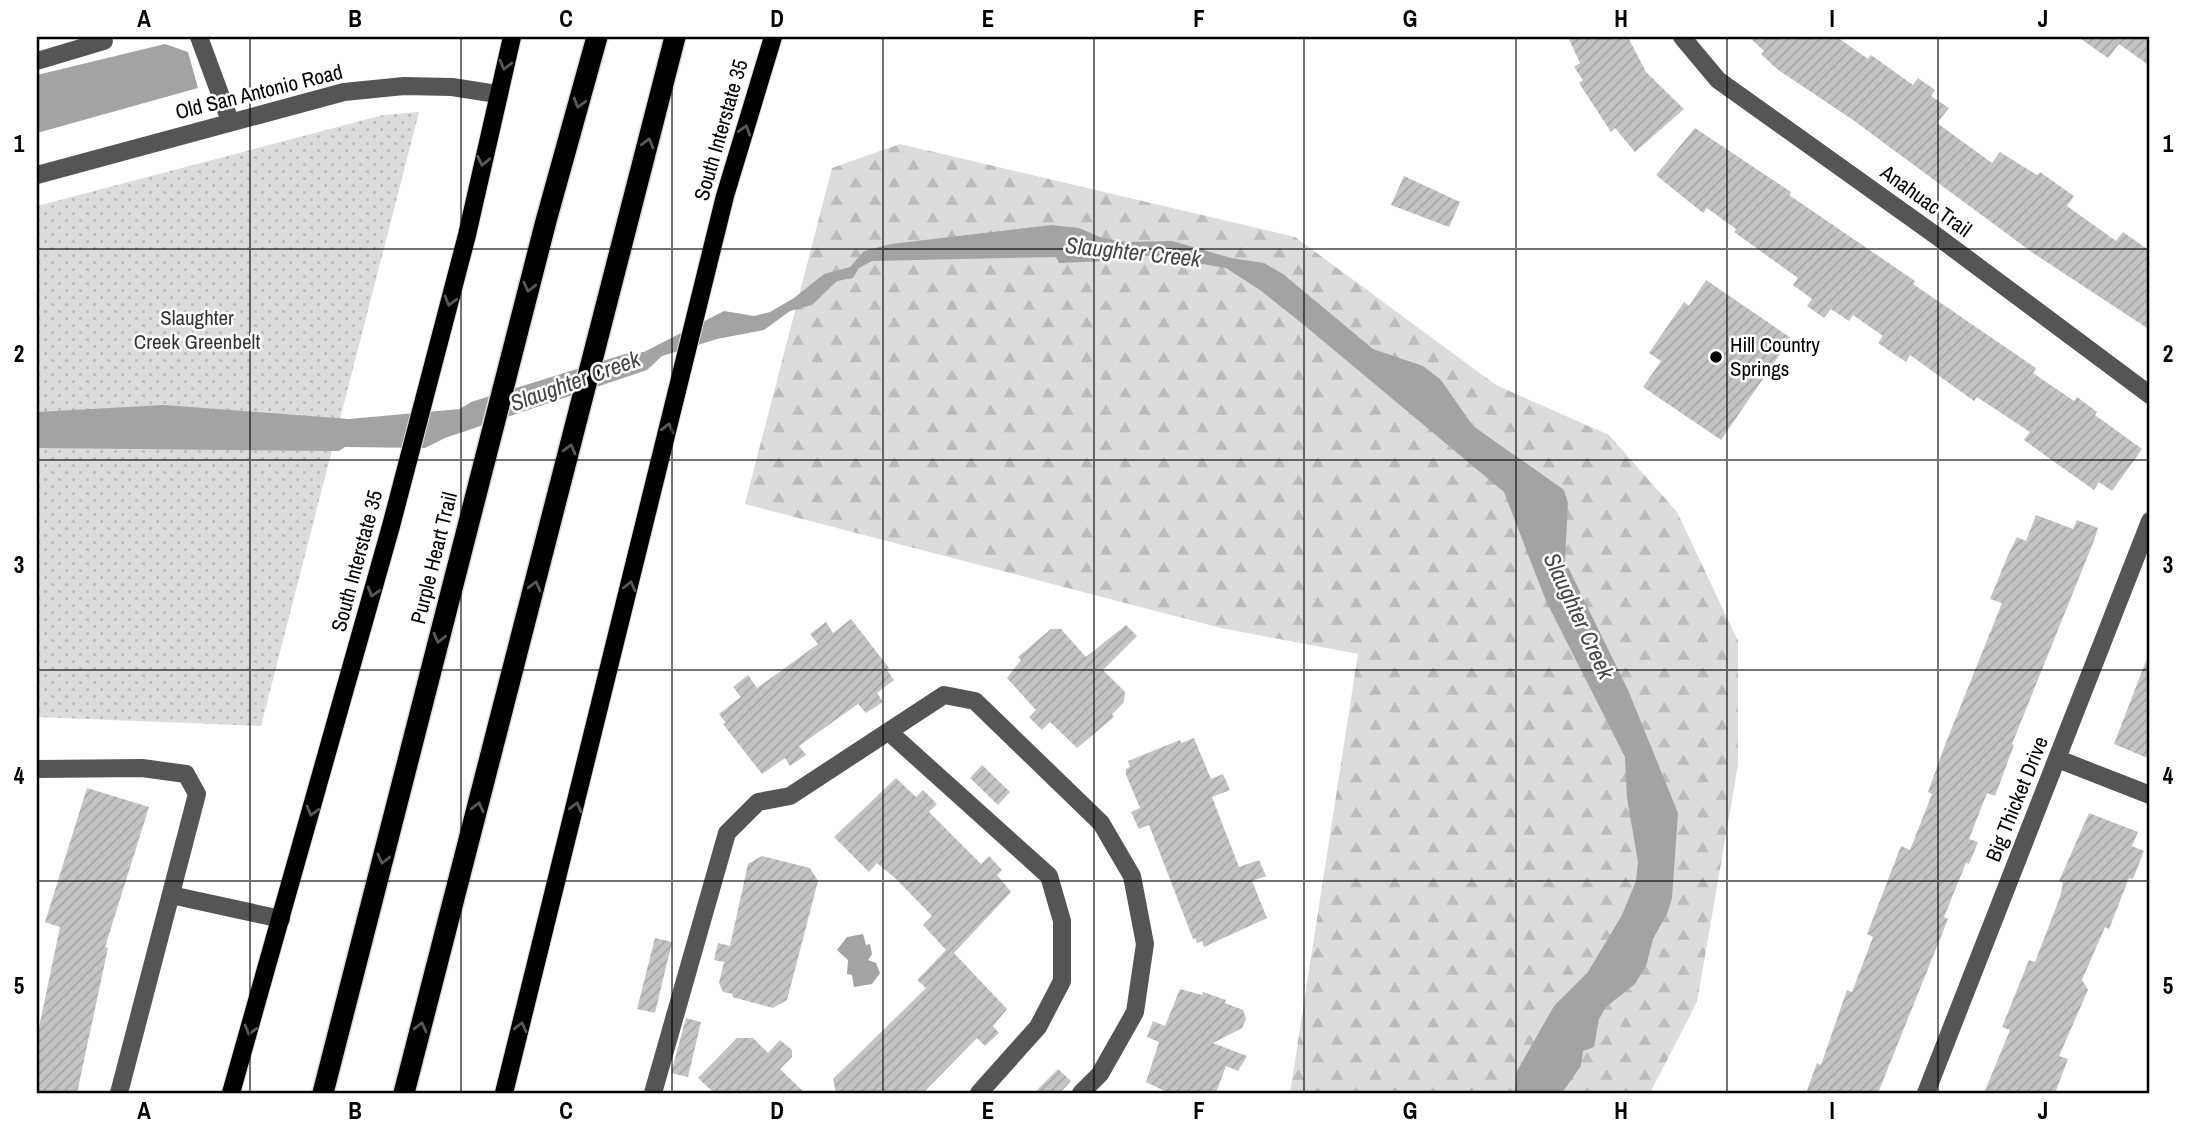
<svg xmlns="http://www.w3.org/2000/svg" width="2187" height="1130" font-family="'Archivo Narrow',sans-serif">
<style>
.forest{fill:url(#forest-firs)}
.park{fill:url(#park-dots)}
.water{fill:#a3a3a3}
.building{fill:url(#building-hatch)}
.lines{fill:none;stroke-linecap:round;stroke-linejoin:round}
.major-casing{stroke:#dbdbdb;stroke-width:20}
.highway-casing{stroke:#dbdbdb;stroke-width:24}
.minor{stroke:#555;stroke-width:18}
.major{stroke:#000;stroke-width:18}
.highway{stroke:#000;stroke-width:21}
.oneway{stroke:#595959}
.grid{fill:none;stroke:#000;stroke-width:2;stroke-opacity:0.55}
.poi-dot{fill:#000;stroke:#fff;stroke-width:2.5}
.labels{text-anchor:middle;stroke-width:5;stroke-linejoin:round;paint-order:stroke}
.street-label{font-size:21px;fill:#000;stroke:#fff}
.park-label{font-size:21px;fill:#333;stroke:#fff}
.poi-label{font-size:21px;fill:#000;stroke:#fff;text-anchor:start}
.water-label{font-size:23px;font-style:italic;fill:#444;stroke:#fff}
.neatline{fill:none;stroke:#000;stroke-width:2.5}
.grid-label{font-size:23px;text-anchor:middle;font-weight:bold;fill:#000}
</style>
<defs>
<pattern id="forest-firs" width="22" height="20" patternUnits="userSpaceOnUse" patternTransform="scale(1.75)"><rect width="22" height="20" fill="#dcdcdc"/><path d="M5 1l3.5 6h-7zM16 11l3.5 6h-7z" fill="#bbb"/></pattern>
<pattern id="park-dots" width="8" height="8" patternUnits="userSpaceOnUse" patternTransform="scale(1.75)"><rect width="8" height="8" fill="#dcdcdc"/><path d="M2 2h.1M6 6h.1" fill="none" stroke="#bbb" stroke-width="1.8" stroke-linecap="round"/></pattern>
<pattern id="building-hatch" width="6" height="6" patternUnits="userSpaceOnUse" patternTransform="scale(1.75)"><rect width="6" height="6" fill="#c4c4c4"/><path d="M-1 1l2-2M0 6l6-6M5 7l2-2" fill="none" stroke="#a7a7a7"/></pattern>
</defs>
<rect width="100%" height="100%" fill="#fff"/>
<!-- forest -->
<polygon class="forest" points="900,144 1295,237 1496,385 1609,435 1677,512 1738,641 1738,765 1697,1002 1650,1093 1290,1093 1358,654 1221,628 745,504 832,168"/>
<!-- park -->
<polygon class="park" points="419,112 261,726 37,717 37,206 383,115"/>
<!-- water -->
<g class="water">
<polygon points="165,44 188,52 198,88 37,133 37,75"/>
<polygon points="1051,225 1079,228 1102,238 1126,242 1172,241 1231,258 1264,263 1283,274 1373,349 1423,366 1441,380 1473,426 1564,490 1568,503 1565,561 1628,690 1678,813 1672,898 1667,914 1653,939 1646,966 1635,984 1606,1007 1599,1019 1594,1047 1583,1051 1581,1066 1562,1093 1515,1093 1517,1071 1554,1006 1588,972 1622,915 1636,881 1638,862 1627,798 1625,757 1546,601 1504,492 1304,325 1260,290 1226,268 1156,256 1132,255 1107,261 1059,263 1056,257 872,261 859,268 853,278 837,281 812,305 790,311 764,330 717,339 662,356 647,370 445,438 425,448 345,447 339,451 37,448 37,412 164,405 349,419 460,409 471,402 625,354 644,352 724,311 754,316 770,312 794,298 824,274 850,267 864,251 891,244"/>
<polygon points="863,934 866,945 870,944 872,954 868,960 876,963 880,973 872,984 854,987 852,975 847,974 848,960 837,950 847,937"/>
</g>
<!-- building -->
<g class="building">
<polygon points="1568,37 1628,37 1646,72 1684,109 1635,152 1615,128 1611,132 1579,83 1583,80 1574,67 1580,63"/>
<polygon points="1749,37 1837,37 1868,59 1871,55 1913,85 1918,78 1935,90 1931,96 1949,108 1937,123 1992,163 2000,152 2037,175 2040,172 2074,196 2067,206 2116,241 2123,232 2150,251 2150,330 2033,253 1853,120 1777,69 1761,54 1764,51"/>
<polygon points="2078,37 2150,37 2150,66 2119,44 2108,58"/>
<polygon points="1695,128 1791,192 1789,195 1915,281 1913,284 2036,368 2033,373 2074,401 2077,397 2097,412 2095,415 2142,449 2112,491 2099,482 2094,490 2053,461 2024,440 2030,432 1977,397 1974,401 1910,355 1906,362 1878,343 1883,336 1853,315 1849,321 1831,309 1824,318 1807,306 1812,299 1793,285 1798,278 1734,232 1736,229 1707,208 1703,213 1656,175"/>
<polygon points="1404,176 1460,202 1449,227 1391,205"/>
<polygon points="1706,280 1791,338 1721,440 1643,387 1661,361 1649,353 1684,302 1689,306"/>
<polygon points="2036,515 2073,529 2077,520 2098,528 2095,538 2012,744 2014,745 1995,796 1987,793 1969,839 1978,842 1969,864 1966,863 1944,917 1948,919 1878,1093 1806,1093 1817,1063 1821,1065 1847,990 1852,992 1873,937 1867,934 1901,846 1910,850 1932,794 1928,792 1945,745 2002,603 1990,599 2008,555 2017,537 2026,541"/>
<polygon points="851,619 889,668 887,670 894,680 877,693 883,702 866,713 858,704 799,746 806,755 790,766 785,758 762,774 723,724 726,723 719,714 741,697 733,687 748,675 757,688 818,644 810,634 826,622 833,633"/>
<polygon points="1126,625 1137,636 1103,670 1125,692 1124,702 1112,714 1114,717 1077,748 1050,722 1042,730 1029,717 1036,710 1007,678 1021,660 1018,657 1051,629 1061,629 1086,657"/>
<polygon points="2149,653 2150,653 2150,759 2114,744"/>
<polygon points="1194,738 1211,779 1223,774 1230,790 1212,797 1239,867 1259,860 1266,876 1252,881 1267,918 1204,947 1202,941 1197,943 1195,938 1193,939 1149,825 1139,829 1131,812 1140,808 1126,775 1126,769 1130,767 1128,761 1180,740 1181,743"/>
<polygon points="982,765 1010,792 998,805 970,778"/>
<polygon points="896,778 916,797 923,790 937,804 929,812 981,864 989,856 1002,870 997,875 1011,892 954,953 1007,1009 993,1026 999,1033 985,1046 977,1038 923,1093 836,1093 833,1079 926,988 917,980 946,950 923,925 932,916 896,879 877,863 869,872 834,837"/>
<polygon points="87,788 149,807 105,947 108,948 77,1093 37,1093 37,1037 60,927 45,922"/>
<polygon points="2089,813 2138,832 2132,846 2144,851 2133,879 2129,878 2109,929 2105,927 2082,980 2088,990 2059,1056 2068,1059 2055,1093 1984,1093 2010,1030 2002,1027 2029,960 2035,962 2060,897 2063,883 2059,881"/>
<polygon points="762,856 810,868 818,881 787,1000 773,1008 732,997 733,994 723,992 719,983 724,962 714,960 718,943 730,946 748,864"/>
<polygon points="655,938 672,942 655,1013 637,1009"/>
<polygon points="1180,989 1202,995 1203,992 1226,1000 1225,1003 1243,1010 1246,1019 1242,1028 1213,1043 1247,1056 1238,1071 1226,1066 1216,1093 1169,1093 1146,1082 1159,1042 1147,1037 1153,1021 1165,1026"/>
<polygon points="686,1018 701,1022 688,1077 671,1073"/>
<polygon points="737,1038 753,1038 768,1053 780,1040 792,1050 792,1057 780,1069 805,1093 714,1093 698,1078"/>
<polygon points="1058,1069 1071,1081 1060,1093 1034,1093"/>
</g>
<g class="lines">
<!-- major casing -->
<g class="major-casing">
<g id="major">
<polyline points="231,1093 391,526 467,235 512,37"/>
<polyline points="504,1093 725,196 773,37"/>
</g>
</g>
<!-- highway casing -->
<g class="highway-casing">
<g id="highway">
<polyline points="323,1093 546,221 597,37"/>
<polyline points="404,1093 675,37"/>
</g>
</g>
<!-- minor -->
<g class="minor">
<polyline points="199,37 230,121"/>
<polyline points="1682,37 1718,80 1938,237 2150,395"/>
<polyline points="37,61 104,41"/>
<polyline points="37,175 344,92 404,86 452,87 497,94"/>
<polyline points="889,732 1049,876 1062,921 1062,981 1038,1027 979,1093"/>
<polyline points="2058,759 2150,795"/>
<polyline points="37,769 142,768 186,774 197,794 119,1093"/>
<polyline points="171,895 281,919"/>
<polyline points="653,1093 727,833 758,802 790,796 944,695 975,701 1101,823 1132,876 1145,944 1135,1012 1100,1074 1081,1093"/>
<polyline points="1926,1093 2150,521"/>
</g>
<!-- major -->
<use href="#major" class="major"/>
<!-- highway -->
<use href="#highway" class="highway"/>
</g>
<!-- one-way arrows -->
<defs><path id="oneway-chevron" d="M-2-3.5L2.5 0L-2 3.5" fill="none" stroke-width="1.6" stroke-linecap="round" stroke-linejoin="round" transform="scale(1.75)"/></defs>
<g class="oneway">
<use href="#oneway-chevron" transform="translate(505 65) rotate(104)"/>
<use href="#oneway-chevron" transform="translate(579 103) rotate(106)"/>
<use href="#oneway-chevron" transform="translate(745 130) rotate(-73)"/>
<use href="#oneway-chevron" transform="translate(648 143) rotate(-75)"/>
<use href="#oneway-chevron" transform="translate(483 161) rotate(102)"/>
<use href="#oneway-chevron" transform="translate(529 287) rotate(104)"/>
<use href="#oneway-chevron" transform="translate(450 301) rotate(105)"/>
<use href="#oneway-chevron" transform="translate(668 428) rotate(-76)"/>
<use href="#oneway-chevron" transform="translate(570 449) rotate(-76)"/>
<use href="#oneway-chevron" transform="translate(535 586) rotate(-76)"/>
<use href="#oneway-chevron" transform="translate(630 586) rotate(-77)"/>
<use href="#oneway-chevron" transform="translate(373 592) rotate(106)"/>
<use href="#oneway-chevron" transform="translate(439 638) rotate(104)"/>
<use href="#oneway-chevron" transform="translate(478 807) rotate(-76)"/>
<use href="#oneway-chevron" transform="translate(576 807) rotate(-76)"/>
<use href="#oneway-chevron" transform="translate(312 811) rotate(106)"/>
<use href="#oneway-chevron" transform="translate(383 859) rotate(104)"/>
<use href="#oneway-chevron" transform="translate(421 1027) rotate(-76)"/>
<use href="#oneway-chevron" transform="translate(521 1027) rotate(-76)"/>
<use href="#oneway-chevron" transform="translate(250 1030) rotate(106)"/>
</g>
<!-- grid -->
<path class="grid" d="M250,37V1093M461,37V1093M672,37V1093M883,37V1093M1094,37V1093M1304,37V1093M1516,37V1093M1727,37V1093M1938,37V1093M37,249H2150M37,460H2150M37,670H2150M37,881H2150"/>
<!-- markers -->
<circle class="poi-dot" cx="1716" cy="357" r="7"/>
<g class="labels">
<!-- street labels -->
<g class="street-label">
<text transform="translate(259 92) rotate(-14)" y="7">Old San Antonio Road</text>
<text transform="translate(721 130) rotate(-74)" y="7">South Interstate 35</text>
<text transform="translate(1926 201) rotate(36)" y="7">Anahuac Trail</text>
<text transform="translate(434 558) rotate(-76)" y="7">Purple Heart Trail</text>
<text transform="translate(357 561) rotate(-75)" y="7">South Interstate 35</text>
<text transform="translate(2017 799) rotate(-68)" y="7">Big Thicket Drive</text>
</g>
<!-- park labels -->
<g class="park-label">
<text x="197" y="325">Slaughter<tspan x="197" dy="24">Creek Greenbelt</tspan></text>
</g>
<!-- poi labels -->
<g class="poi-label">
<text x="1730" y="352">Hill Country<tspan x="1730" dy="24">Springs</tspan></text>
</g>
<!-- water labels -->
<g class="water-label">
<text transform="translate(1133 252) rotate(6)" y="8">Slaughter Creek</text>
<text transform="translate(575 381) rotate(-20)" y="8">Slaughter Creek</text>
<text transform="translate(1579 616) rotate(65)" y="8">Slaughter Creek</text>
</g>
</g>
<!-- border -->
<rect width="2187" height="1130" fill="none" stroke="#ffffff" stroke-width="77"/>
<rect x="38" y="38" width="2110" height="1054" class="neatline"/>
<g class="grid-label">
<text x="144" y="27">A</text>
<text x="355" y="27">B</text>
<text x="566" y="27">C</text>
<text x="777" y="27">D</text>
<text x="988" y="27">E</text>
<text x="1199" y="27">F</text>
<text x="1410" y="27">G</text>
<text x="1621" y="27">H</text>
<text x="1832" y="27">I</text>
<text x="2043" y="27">J</text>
<text x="19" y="152">1</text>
<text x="2168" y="152">1</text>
<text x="19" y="362">2</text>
<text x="2168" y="362">2</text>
<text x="19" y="573">3</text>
<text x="2168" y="573">3</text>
<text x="19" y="784">4</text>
<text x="2168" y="784">4</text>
<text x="19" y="994">5</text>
<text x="2168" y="994">5</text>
<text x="144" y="1119">A</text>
<text x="355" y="1119">B</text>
<text x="566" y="1119">C</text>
<text x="777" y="1119">D</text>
<text x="988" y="1119">E</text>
<text x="1199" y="1119">F</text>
<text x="1410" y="1119">G</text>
<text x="1621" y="1119">H</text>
<text x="1832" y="1119">I</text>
<text x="2043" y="1119">J</text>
</g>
</svg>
